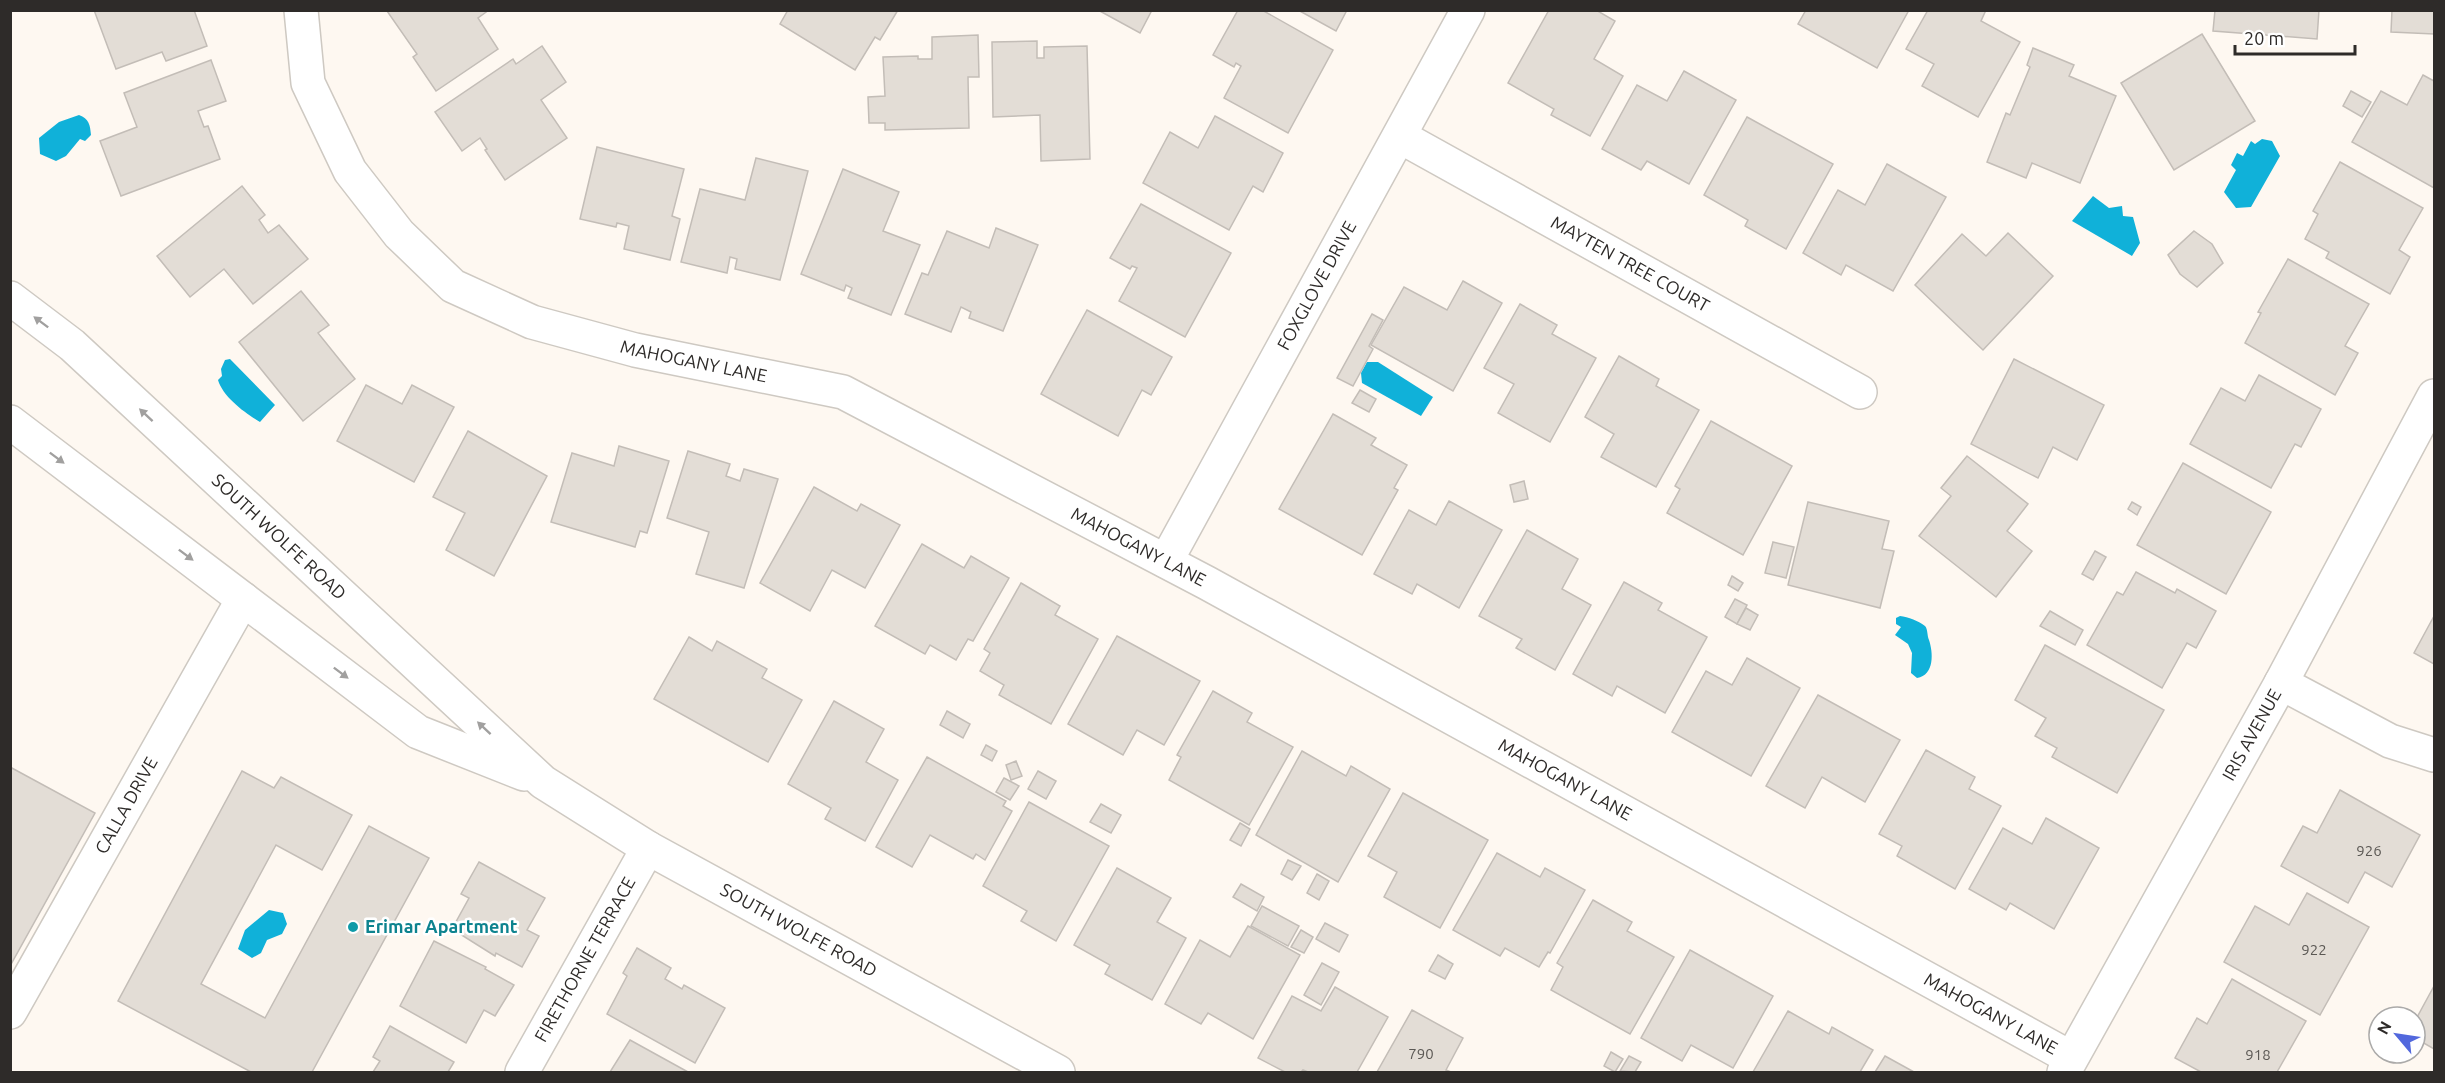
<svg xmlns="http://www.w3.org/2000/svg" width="2445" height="1083" font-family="Ubuntu,sans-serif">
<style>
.water{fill:#10b1d9}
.building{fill:#e3ddd6;stroke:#c3bdb7;stroke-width:1.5}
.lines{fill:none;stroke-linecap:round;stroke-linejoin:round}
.minor-casing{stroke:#cec9c2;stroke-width:36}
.major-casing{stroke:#cec9c2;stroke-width:36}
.minor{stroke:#fff;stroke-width:33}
.major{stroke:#fff;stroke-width:33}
.oneway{fill:#a1a09f}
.culture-dot{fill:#0f9aa8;stroke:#fff;stroke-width:2}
.labels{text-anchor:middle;stroke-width:5;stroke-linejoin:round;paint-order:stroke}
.number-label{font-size:15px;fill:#5b5854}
.street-label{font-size:18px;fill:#2e2b29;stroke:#fff}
.culture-label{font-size:18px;font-weight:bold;fill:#0d838f;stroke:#fff;text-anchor:start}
</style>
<rect width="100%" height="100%" fill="#fef8f1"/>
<!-- water -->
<g class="water">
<path d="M79,115C89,119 90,124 91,135L85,141L80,139L66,156L56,161L40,154L39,138L59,122Z"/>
<polygon points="2262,139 2272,141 2280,156 2251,207 2236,208 2224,192 2236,170 2231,165 2237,153 2243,156 2251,141 2255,144"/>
<polygon points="2093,196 2109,208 2122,206 2123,216 2133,217 2140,243 2132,256 2072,221"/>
<path d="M230,359L275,405L260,422C245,413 223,397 218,380L222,376L221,369L225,360Z"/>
<polygon points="1367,362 1378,362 1433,397 1421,416 1362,383 1361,373"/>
<path d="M1900,616C1908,617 1919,621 1925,626C1928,629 1927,636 1929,640C1933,652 1935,675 1917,678L1911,673L1912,653L1908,644L1895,635L1901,627L1896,624V618Z"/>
<polygon points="269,910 283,913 287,924 282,934 267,940 261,953 252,958 238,949 245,930"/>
</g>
<!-- building -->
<g class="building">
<polygon points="94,10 194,10 207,46 166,61 162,52 116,69"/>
<polygon points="489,10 478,18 498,49 436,91 413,57 417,54 387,11"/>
<polygon points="788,10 898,10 880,40 875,37 855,70 780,24"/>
<polygon points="1098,10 1152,10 1140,33"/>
<polygon points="1238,10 1262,10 1333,50 1288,133 1224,98 1241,66 1236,63 1234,67 1213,55"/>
<polygon points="1298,10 1347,10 1336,31"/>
<polygon points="1549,10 1596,10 1615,21 1594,59 1623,76 1590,136 1551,115 1554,109 1508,83"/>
<polygon points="1806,10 1909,10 1877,68 1798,24"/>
<polygon points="1928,10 1986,10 1981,21 2020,42 1978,117 1922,86 1934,64 1906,49"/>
<polygon points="2215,10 2319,10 2317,39 2213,31"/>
<polygon points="2392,10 2434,10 2434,34 2391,32"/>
<polygon points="2202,34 2255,121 2174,170 2121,83"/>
<polygon points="978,35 979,77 968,77 969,128 885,130 885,123 869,123 868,97 885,96 883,57 918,56 918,59 932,59 932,37"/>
<polygon points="1037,41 1037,58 1044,58 1044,47 1087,46 1090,159 1041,161 1040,115 993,117 992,42"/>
<polygon points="542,46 566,82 541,100 567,138 505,180 485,150 487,149 480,138 462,151 435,112 513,59 516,64"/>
<polygon points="2033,48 2074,65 2069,76 2116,96 2080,183 2032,163 2026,178 1987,162 2006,113 2010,115 2030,67 2027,65"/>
<polygon points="211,60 226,101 198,111 204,127 208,126 220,159 121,196 100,141 137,127 124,93"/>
<polygon points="1684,71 1736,100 1689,184 1647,161 1641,170 1602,149 1637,85 1667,101"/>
<polygon points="2423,75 2434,81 2434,188 2352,142 2381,91 2407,105"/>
<polygon points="2351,91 2371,102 2362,117 2343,106"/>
<polygon points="1215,116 1283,153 1263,192 1253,186 1229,230 1143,183 1170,132 1198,148"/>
<polygon points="1747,117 1833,164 1786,249 1745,226 1748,220 1704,195"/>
<polygon points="597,147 684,169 672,216 680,219 670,260 624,249 629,226 617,223 616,227 580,219"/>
<polygon points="756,158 808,171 780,280 735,269 737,259 730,257 727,273 681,262 700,189 745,200"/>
<polygon points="2340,162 2423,208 2399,250 2410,257 2390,294 2326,258 2329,252 2305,239 2318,214 2313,211"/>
<polygon points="1887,164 1946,197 1893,291 1846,265 1841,275 1803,253 1838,190 1865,205"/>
<polygon points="843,169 899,192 883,231 920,245 891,315 848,298 852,288 846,285 844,291 801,274"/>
<polygon points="242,186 265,215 259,220 268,233 279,225 308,259 253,304 224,269 190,297 157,256"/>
<polygon points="1141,204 1231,253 1185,337 1119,301 1137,268 1132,266 1130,269 1110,258"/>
<polygon points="996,228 1038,245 1003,331 969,318 971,312 961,307 951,332 905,314 922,273 928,275 947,231 989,248"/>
<polygon points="2194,231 2212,244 2223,263 2197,287 2180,274 2168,255"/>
<polygon points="2008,233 2053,276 1983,350 1915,285 1962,234 1986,256"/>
<polygon points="2288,259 2369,304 2345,346 2358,353 2335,395 2245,343 2261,313 2258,312"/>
<polygon points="1463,281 1502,303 1453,391 1371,345 1404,287 1447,310"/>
<polygon points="301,291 329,325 318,333 355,379 303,421 239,342"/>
<polygon points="1520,304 1557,325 1552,334 1596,358 1550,442 1498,413 1514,384 1484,368"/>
<polygon points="1087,310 1172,357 1151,395 1142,390 1118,436 1041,394"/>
<polygon points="1372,314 1383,320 1369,346 1373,349 1353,386 1337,378"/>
<polygon points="1619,356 1659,379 1656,386 1699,410 1656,487 1601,457 1614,434 1585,417"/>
<polygon points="2014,359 2104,405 2077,460 2053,447 2038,478 1971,444"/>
<polygon points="2259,375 2321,409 2301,447 2295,444 2271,488 2190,444 2221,388 2245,401"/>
<polygon points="366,385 402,404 412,385 454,407 414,482 337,441"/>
<polygon points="1360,390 1376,399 1369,412 1352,403"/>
<polygon points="1333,414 1376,438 1371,445 1407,465 1394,488 1398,490 1362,555 1279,509"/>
<polygon points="1711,421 1792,466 1743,555 1667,513 1680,489 1675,486"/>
<polygon points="468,431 547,476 494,576 446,550 465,513 433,497"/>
<polygon points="619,446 669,461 647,533 640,531 635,547 551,522 572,453 614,466"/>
<polygon points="688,451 730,464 726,476 740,481 744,469 778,479 744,588 696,574 709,532 667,518"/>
<polygon points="1967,456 2028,504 2007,531 2032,551 1996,597 1919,536 1951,496 1941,488"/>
<polygon points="2183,463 2271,512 2226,594 2137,545"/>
<polygon points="1524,481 1528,499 1514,502 1510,485"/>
<polygon points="814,487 857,511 861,504 900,525 865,588 832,570 810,611 760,583"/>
<polygon points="1449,501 1502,530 1459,608 1417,584 1412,594 1374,574 1409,510 1436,525"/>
<polygon points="1808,502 1889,521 1882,549 1894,551 1880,608 1788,585"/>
<polygon points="2132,502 2141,507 2137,515 2128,509"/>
<polygon points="1527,530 1578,559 1562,589 1591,605 1555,670 1516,648 1522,639 1479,616"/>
<polygon points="1773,542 1794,547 1786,578 1765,573"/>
<polygon points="922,544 964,568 971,556 1009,578 973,641 968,639 956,660 930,645 925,654 875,626"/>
<polygon points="2095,551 2106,557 2093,580 2082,574"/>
<polygon points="2136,572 2175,593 2177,589 2216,611 2196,648 2187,643 2162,688 2087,645 2117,592 2123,595"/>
<polygon points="1732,576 1743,583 1738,591 1728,585"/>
<polygon points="1624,582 1662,603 1658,610 1707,637 1665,713 1617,686 1612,696 1573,674"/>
<polygon points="1021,583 1060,606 1055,615 1098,639 1051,724 999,695 1004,685 980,671 990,653 984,649"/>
<polygon points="1735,599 1747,605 1737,624 1725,617"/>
<polygon points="1746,608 1758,615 1750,630 1737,624"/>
<polygon points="2050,611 2083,630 2075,645 2040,626"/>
<polygon points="2434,616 2434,664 2414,653"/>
<polygon points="1117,636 1200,681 1164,745 1137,730 1123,755 1068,724"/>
<polygon points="689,637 712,651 717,641 767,669 762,678 802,700 768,762 654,699"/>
<polygon points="2045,645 2164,710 2117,793 2052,757 2057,748 2035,736 2046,718 2015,700"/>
<polygon points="1747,658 1800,688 1751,776 1672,732 1706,671 1732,685"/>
<polygon points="1213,691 1252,713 1247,722 1293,747 1249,825 1169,780 1181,757 1177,755"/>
<polygon points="1818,695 1900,740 1865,802 1822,777 1805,808 1766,786"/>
<polygon points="834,701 884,729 866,762 898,780 865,841 825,819 831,808 788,784"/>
<polygon points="947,711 970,724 963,738 940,725"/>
<polygon points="986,745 997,751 992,761 981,755"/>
<polygon points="1926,750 1975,777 1969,789 2001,806 1955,889 1897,856 1902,846 1879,834"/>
<polygon points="1302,751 1346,776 1351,766 1390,789 1338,882 1256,835"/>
<polygon points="927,757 1006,801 1003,806 1012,811 985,860 976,854 973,859 930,835 912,867 876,847"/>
<polygon points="1016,761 1022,776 1011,780 1006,765"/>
<polygon points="10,767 95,813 10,966"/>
<polygon points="242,771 274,788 281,777 352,815 322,870 276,845 201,984 265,1018 369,826 429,858 312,1072 251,1072 118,1001"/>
<polygon points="1038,771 1056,781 1046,799 1028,789"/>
<polygon points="1004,778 1019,786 1010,800 996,792"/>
<polygon points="2340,790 2420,835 2392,887 2365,872 2348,903 2281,866 2303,826 2317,833"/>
<polygon points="1403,793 1488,840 1440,928 1384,897 1397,872 1368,856"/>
<polygon points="1029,802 1109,846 1056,941 1021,921 1027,911 983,886"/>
<polygon points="1101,804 1121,815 1111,833 1090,822"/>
<polygon points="2046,818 2099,848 2054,929 2010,903 2006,910 1969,889 2003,828 2032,844"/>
<polygon points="1240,823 1250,829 1241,846 1230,840"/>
<polygon points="1497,853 1540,877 1545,868 1585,890 1550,953 1548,952 1539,967 1505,948 1500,956 1453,930"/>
<polygon points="1288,860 1301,866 1292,880 1281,874"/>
<polygon points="479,862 545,898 527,930 539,936 522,967 496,953 495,956 452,929 469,898 461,894"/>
<polygon points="1117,868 1171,898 1157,922 1186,938 1152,1000 1105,974 1110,965 1074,945"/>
<polygon points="1317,874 1329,881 1319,900 1307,893"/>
<polygon points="1241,884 1264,897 1257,911 1233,897"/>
<polygon points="2307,893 2369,927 2320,1015 2224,962 2255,906 2289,925"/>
<polygon points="1593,900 1632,922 1627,931 1674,957 1630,1034 1551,990 1563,967 1557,963"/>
<polygon points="1262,906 1299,926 1288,946 1251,926"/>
<polygon points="1325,923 1348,935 1339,952 1316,939"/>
<polygon points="1248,926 1300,955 1253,1039 1208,1013 1201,1024 1165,1004 1200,940 1230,957"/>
<polygon points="1301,930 1313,937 1304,953 1291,947"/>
<polygon points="434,941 486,967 485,969 514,985 495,1016 484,1010 466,1043 400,1006"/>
<polygon points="637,948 671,968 665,979 682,989 684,985 725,1008 695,1063 607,1014 627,976 623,973"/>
<polygon points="1690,950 1773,996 1733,1068 1691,1045 1682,1061 1641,1038"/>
<polygon points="1438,955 1453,964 1445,979 1429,971"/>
<polygon points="1322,963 1339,972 1321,1005 1304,995"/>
<polygon points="2232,979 2306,1021 2277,1072 2201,1072 2175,1058 2197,1018 2207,1024"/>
<polygon points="2434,986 2434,1049 2415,1038 2415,1021"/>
<polygon points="1335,987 1388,1017 1357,1072 1308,1072 1303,1070 1301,1072 1285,1072 1258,1058 1292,996 1321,1011"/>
<polygon points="1412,1010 1463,1038 1446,1070 1451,1072 1377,1072"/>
<polygon points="1788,1011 1829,1034 1832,1027 1873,1050 1860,1072 1753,1072"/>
<polygon points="390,1026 454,1062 448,1072 373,1072 380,1061 373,1057"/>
<polygon points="630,1040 688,1072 610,1072"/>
<polygon points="1611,1052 1623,1059 1615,1072 1604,1066"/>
<polygon points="1629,1056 1641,1062 1635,1072 1620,1071"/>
<polygon points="1885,1056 1914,1072 1875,1072"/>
</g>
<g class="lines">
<!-- minor casing -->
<g class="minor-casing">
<g id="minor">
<path id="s1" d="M301,10L308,83L350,171L399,234L453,286L532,322L635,350L843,392L1207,583L2071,1058"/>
<path id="s2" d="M1401,137L1860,392"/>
<path id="s3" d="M1166,561L1468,10"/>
<polyline points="2281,683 2390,741 2434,755"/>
<path id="s4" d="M10,1012L243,599"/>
<path id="s5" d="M522,1072L648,848"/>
<path id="s6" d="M2064,1072L2281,683L2434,396"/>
</g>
</g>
<!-- major casing -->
<g class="major-casing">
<g id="major">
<path id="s7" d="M10,298L72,345L543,782L648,848L1058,1072"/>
<polyline points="10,422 418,732 524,774"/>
</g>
</g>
<!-- minor -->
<use href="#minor" class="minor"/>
<!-- major -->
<use href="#major" class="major"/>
</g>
<!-- one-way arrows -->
<defs><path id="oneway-solid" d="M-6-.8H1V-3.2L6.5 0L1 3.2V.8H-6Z" transform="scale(1.5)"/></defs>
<g class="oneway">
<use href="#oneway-solid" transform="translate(41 322) rotate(-143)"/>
<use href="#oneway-solid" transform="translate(146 415) rotate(-137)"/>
<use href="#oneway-solid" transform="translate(57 458) rotate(37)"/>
<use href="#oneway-solid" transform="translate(186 555) rotate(37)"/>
<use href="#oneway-solid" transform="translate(341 673) rotate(37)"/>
<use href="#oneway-solid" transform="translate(484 728) rotate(-137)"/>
</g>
<!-- markers -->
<circle class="culture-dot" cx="353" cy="927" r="6"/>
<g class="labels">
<!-- number labels -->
<g class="number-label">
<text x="2369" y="856">926</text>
<text x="2314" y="955">922</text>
<text x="1421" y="1059">790</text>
<text x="2258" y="1060">918</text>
</g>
<!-- street labels -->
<g class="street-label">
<text dy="6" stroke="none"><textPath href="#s2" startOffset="262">MAYTEN TREE COURT</textPath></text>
<text dy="6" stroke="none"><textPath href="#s3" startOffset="314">FOXGLOVE DRIVE</textPath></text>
<text dy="6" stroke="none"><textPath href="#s1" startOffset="579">MAHOGANY LANE</textPath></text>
<text dy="6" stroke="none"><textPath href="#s7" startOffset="360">SOUTH WOLFE ROAD</textPath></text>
<text dy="6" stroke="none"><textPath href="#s1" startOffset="1065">MAHOGANY LANE</textPath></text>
<text dy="6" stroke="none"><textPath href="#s6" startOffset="386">IRIS AVENUE</textPath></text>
<text dy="6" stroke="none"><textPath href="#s1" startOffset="1551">MAHOGANY LANE</textPath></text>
<text dy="6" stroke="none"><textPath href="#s4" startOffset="237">CALLA DRIVE</textPath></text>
<text dy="6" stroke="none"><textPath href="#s7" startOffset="1016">SOUTH WOLFE ROAD</textPath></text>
<text dy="6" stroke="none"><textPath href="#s5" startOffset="129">FIRETHORNE TERRACE</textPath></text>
<text dy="6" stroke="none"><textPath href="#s1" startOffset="2037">MAHOGANY LANE</textPath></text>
</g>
<!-- culture labels -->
<g class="culture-label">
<text x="365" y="933">Erimar Apartment</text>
</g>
</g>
<!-- border -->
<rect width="2445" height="1083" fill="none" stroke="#2e2b29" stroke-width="24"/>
<!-- north arrow -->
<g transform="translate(2397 1035) rotate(299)"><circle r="28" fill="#ffffff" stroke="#abaaa9" stroke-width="1.5"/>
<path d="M0-4.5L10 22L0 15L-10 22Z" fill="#5268dd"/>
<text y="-9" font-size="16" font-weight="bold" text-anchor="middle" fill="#2e2b29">N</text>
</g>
<!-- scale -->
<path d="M2235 45v9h120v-9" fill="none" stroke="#2e2b29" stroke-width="3"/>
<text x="2244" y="45" font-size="18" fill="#2e2b29" stroke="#ffffff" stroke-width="4.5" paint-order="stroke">20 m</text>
</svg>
